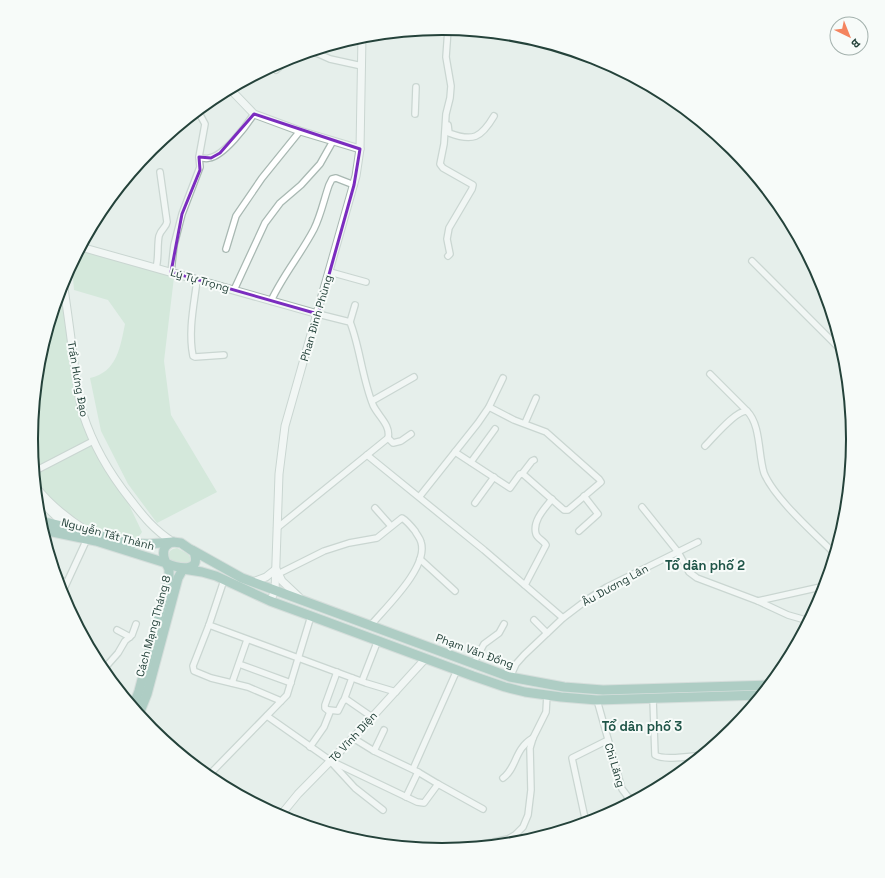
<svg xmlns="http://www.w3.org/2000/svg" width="885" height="878" font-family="'Space Grotesk',sans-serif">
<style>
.green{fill:#bfe0c8}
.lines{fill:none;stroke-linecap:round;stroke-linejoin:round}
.minor-casing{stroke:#a8b8b2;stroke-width:8}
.tertiary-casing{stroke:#a8b8b2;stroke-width:9}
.primary-casing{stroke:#c2cac8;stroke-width:11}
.minor{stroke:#fff;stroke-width:5.5}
.tertiary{stroke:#fff;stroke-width:7}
.primary{stroke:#6aa596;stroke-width:9}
.marked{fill:none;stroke:#7b2cbf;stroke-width:3;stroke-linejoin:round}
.labels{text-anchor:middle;stroke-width:4;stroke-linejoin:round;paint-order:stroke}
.street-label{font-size:11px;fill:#24423a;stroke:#f7fbf9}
.quarter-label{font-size:13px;font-weight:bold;fill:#1f5548;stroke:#f7fbf9}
.rim{fill:none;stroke:#24423a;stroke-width:2}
</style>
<rect width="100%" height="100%" fill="#e6efeb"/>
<!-- green -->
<g class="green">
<path d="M80,250L174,277L164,361L171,415L217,492L157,523L128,484L101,431L90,378C117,372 120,348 125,324L108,300L74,290L72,265Z"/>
<path d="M61,288L71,372L83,414L121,488L142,532C134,544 128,541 115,537C83,528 59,507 36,484L32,439L39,359Z"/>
<path d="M177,548L188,554L192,560L189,565L170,560C168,556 168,551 173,549Z"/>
</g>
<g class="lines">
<!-- minor casing -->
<g class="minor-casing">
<g id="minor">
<polyline points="448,29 446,57 451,86 450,98 446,114 444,144 440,164 443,168 473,185 472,189 449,228 447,239 450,254 448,256"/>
<polyline points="312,51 330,59 362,66"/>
<polyline points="276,70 291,57"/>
<polyline points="415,114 416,87"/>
<path d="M448,125L449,133C473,142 481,138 494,116"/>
<path d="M199,157C202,158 206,159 209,158C224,156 246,126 254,114"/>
<polyline points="226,249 236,216 262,178 300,131"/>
<polyline points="752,261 844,353"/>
<path d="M156,268C159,257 157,246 159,236C161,229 166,228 167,222L160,172"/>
<polyline points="171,272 174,245 182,214 200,167 199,157 205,124 198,111"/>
<polyline points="330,272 366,282"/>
<path d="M197,280C194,305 188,331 193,356L195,357L224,355"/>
<polyline points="234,290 265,223 280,203 301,185 320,164 333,141"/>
<path d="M271,301C283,275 301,254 314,229C321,215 324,199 329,185L332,179L336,178L354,185"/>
<polyline points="350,322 355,305"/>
<polyline points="710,374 747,411"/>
<polyline points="372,401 414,377"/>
<polyline points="525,423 536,398"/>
<polyline points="388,438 393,443 401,441 411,434"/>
<path d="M705,446C714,437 736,410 747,411C761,425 758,454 764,473C774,498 815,534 835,554"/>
<polyline points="455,452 510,488 520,474 523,474 564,510 568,510 600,483 601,482 599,479 546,432 514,420 489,407"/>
<polyline points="367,455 484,550 563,618"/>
<polyline points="471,462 495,429"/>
<polyline points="35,471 93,441"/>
<polyline points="522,474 532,461 534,460"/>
<polyline points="420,496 478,423 489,407 503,378"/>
<polyline points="475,503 494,477"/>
<polyline points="642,507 678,552 689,572 697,578 758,601 825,586"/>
<polyline points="375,508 391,526"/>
<path d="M277,528L388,438C391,425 378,416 373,405C362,378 360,347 350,322L318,314"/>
<polyline points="579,531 598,514 584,496"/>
<polyline points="420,559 455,591"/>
<path d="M276,575L324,551L349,543L377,538L402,518C407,521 411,526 415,531C417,535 420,538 421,542C429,567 385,608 371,625"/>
<polyline points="57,577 66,583"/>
<polyline points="224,580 209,625 193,666 194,671 211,678 248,687 281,701"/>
<path d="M525,585L546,545C544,541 537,538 536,534C532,521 545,508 552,499"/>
<polyline points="62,593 87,539"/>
<polyline points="758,601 788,615 809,621"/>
<polyline points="534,620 547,633"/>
<polyline points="209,625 366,683 396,692"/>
<polyline points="117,630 130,637"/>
<polyline points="239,664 291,683"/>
<polyline points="473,664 484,644 499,633 504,624"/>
<polyline points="103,670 118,653 125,641 132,635 136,624"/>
<polyline points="510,677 516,664 524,655 563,618 588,599 607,587 698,542"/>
<polyline points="362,681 378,640"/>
<polyline points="232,683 247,640"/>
<path d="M653,699L655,755C664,761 691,756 703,755"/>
<polyline points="344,700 352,678"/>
<polyline points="597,700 622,789 628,797 635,800"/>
<polyline points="329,710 338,711 343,701 346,699 372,717"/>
<polyline points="267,716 331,761 417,802 424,803 438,784"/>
<polyline points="353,738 374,751 418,772 438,784 483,809"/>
<polyline points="310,747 324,727 330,712 325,708 325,705 337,672"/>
<polyline points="374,751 384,730"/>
<polyline points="332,763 355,788 383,810"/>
<polyline points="413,769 457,670"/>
<polyline points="208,776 287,695 311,616"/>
<path d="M503,778C517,768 514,749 533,738"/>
<polyline points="406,797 418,772"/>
<polyline points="624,806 628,797"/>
<polyline points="586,823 572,758 608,740"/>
<polyline points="464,848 508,839 515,835 523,827 528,815 531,790 530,748 533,738 546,712 547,695"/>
</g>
</g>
<!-- tertiary casing -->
<g class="tertiary-casing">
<g id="tertiary">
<polyline points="230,89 254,114 300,131 360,149"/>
<polyline points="81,247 318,314"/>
<path d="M63,281C67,309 71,336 74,363C77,380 78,398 83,414C93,445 110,474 130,499C143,516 154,530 173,542"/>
<path d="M36,487C50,505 68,519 87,531"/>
<polyline points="37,498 67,527"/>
<polyline points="253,582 266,577 276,569 282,581 299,597"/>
<polyline points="270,601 275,591 279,474 285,426 356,176 360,149 362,36"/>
<polyline points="144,721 178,751"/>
<polyline points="280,816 298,794 353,738 426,658"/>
</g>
</g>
<!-- primary casing -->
<g class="primary-casing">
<g id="primary">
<polyline points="40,521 91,533 128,543 148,544 173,542"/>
<polyline points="43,530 96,541 166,563 169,569 169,577 139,691 133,707"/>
<path d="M173,542L181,543L194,552C202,574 177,568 166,563C162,554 162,545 173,542Z"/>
<polyline points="192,550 242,578 510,677 564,687 603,690 769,685"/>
<polyline points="139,714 147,694 178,578 183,569 202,572 216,576 270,601 311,616 473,676 505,687 525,692 561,697 597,700 761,695"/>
</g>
</g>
<!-- minor -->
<use href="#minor" class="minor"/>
<!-- tertiary -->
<use href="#tertiary" class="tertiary"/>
<!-- primary -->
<use href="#primary" class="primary"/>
</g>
<!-- marked area -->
<path d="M0 0H885V878H0ZM254,114L360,149L354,185L318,314L171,272L182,214L200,170L199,157L211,158L220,153Z" fill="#e6efeb" fill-opacity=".55" fill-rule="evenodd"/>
<path class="marked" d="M254,114L360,149L354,185L318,314L171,272L182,214L200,170L199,157L211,158L220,153Z"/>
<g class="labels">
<!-- street labels -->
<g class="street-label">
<text transform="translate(200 280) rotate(16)" y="4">Lý Tự Trọng</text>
<text transform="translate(316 318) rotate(-74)" y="4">Phan Đình Phùng</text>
<text transform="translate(78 379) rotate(80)" y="4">Trần Hưng Đạo</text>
<text transform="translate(108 534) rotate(15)" y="4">Nguyễn Tất Thành</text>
<text transform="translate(615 585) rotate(-29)" y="4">Âu Dương Lân</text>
<text transform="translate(153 626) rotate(-75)" y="4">Cách Mạng Tháng 8</text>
<text transform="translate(475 651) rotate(20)" y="4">Phạm Văn Đồng</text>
<text transform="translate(353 737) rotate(-47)" y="4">Tô Vĩnh Diện</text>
<text transform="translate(615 765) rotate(73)" y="4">Chi Lăng</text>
</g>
<!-- quarter labels -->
<g class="quarter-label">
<text x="705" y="570">Tổ dân phố 2</text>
<text x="642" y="731">Tổ dân phố 3</text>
</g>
</g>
<!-- crop -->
<path d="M0 0H885V878H0ZM38 439a404 404 0 1 1 808 0a404 404 0 1 1-808 0Z" fill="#f7fbf9" fill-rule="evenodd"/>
<path class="rim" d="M38 439a404 404 0 1 1 808 0a404 404 0 1 1-808 0Z"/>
<!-- north arrow -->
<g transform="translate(849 36) rotate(137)"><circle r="19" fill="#f7fbf9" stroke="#a3b1ad"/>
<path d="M0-3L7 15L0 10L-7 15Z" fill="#f4845f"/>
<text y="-6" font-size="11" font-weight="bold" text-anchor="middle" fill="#24423a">B</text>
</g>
</svg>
